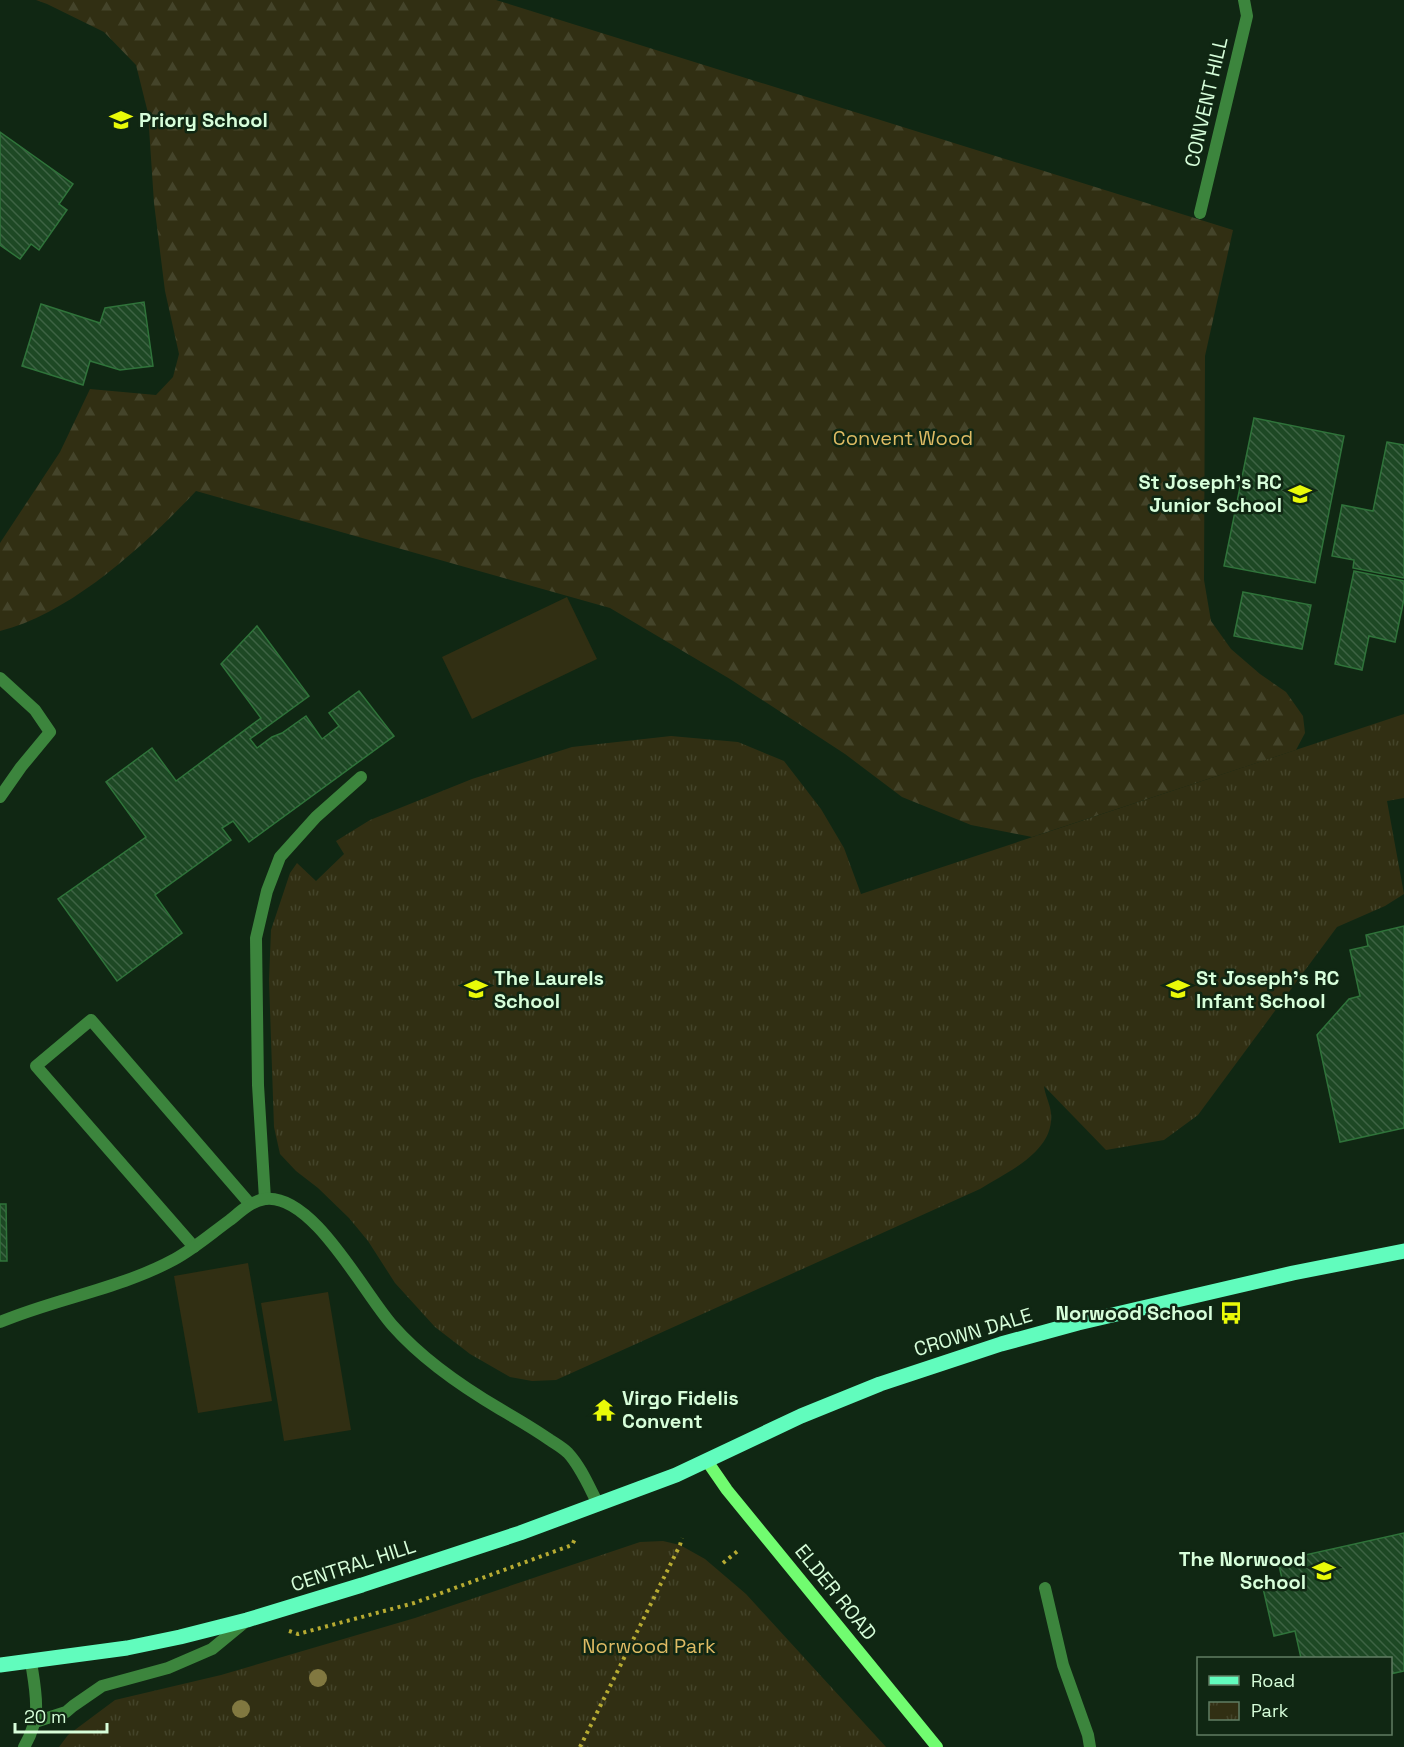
<svg xmlns="http://www.w3.org/2000/svg" width="1404" height="1747" font-family="'Space Grotesk',sans-serif">
<style>
.green{fill:#312f13}
.forest{fill:url(#forest-firs)}
.park{fill:url(#park-tufts)}
.building{fill:url(#building-back-hatch);stroke:#2f733a;stroke-width:1.5}
.lines{fill:none;stroke-linecap:round;stroke-linejoin:round}
.path{stroke:#b7ab32;stroke-width:4;stroke-dasharray:3 4.5;stroke-linecap:butt}
.service{stroke:#3c853d;stroke-width:12}
.minor{stroke:#3c853d;stroke-width:12}
.tertiary{stroke:#3c853d;stroke-width:12}
.secondary{stroke:#71fc70;stroke-width:12}
.primary{stroke:#61fcbd;stroke-width:15}
.tree{fill:#817840}
.labels{text-anchor:middle;stroke-width:5;stroke-linejoin:round;paint-order:stroke}
.street-label{font-size:20px;fill:#d7feda;stroke:#102713}
.poi-label{font-size:20px;font-weight:bold;fill:#d7feda;stroke:#102713;text-anchor:start}
.park-label{font-size:20px;fill:#debb64;stroke:#102713}
</style>
<defs>
<pattern id="forest-firs" width="22" height="20" patternUnits="userSpaceOnUse" patternTransform="scale(1.5)"><rect width="22" height="20" fill="#312f13"/><path d="M5 1l3.5 6h-7zM16 11l3.5 6h-7z" fill="#44442a"/></pattern>
<pattern id="park-tufts" width="24" height="20" patternUnits="userSpaceOnUse" patternTransform="scale(1.5)"><rect width="24" height="20" fill="#312f13"/><path d="M3 7l-1-3M5 7V3M7 7l1-3M15 17l-1-3M17 17v-4M19 17l1-3" fill="none" stroke="#44442a"/></pattern>
<pattern id="building-back-hatch" width="6" height="6" patternUnits="userSpaceOnUse" patternTransform="scale(1.5)"><rect width="6" height="6" fill="#1d4824"/><path d="M-1 5l2 2M0 0l6 6M5-1l2 2" fill="none" stroke="#3d6343"/></pattern>
</defs>
<rect width="100%" height="100%" fill="#102713"/>
<!-- green -->
<g class="green">
<polygon points="567,597 597,659 472,719 442,657"/>
<polygon points="248,1263 272,1401 198,1413 174,1276"/>
<polygon points="328,1292 351,1430 284,1441 261,1303"/>
</g>
<!-- forest -->
<path class="forest" d="M36,0H496L1233,230L1205,356L1204,580L1211,621L1231,649L1260,674L1286,692L1303,716L1305,733L1296,750L1032,837L971,825L902,797L845,754L730,679L610,608L196,491C146,544 72,613 0,631V543L60,452L90,389L156,395L173,377L179,354L165,291L154,203L148,113L136,65L104,32L47,4Z"/>
<!-- park -->
<g class="park">
<path d="M1404,714V798L1387,801L1404,894L1385,906L1337,927L1198,1115L1164,1140L1106,1150L1044,1086C1045,1095 1050,1104 1051,1113C1055,1152 1007,1172 980,1189L556,1380L532,1381L510,1377L470,1354L435,1327L395,1283L368,1241L349,1218L318,1188L296,1171L280,1154L274,1127L269,980L271,930L290,873L297,863L316,881L344,854L336,841L370,820L472,779L572,747L671,736L738,742L784,761L821,809L844,848L861,894Z"/>
<polygon points="663,1541 680,1545 705,1559 746,1594 886,1747 59,1747 68,1735 115,1700 221,1675 415,1618 640,1542"/>
</g>
<!-- building -->
<g class="building">
<polygon points="0,132 73,184 59,204 67,210 39,250 31,244 20,259 0,245"/>
<polygon points="144,302 153,366 120,370 90,361 83,385 22,366 41,304 100,323 105,308"/>
<polygon points="1254,418 1344,436 1315,583 1224,566"/>
<polygon points="1387,442 1404,445 1404,578 1353,568 1354,560 1332,556 1342,505 1373,511"/>
<polygon points="1354,571 1404,581 1404,599 1395,642 1369,636 1362,670 1335,664"/>
<polygon points="1243,592 1311,605 1302,649 1234,636"/>
<polygon points="257,626 309,696 250,739 257,748 272,737 282,733 306,716 322,739 339,726 329,713 359,691 394,736 249,842 233,821 222,828 231,840 155,895 182,933 117,981 58,899 146,837 106,782 152,748 176,781 261,718 221,664"/>
<polygon points="1404,926 1404,1128 1340,1142 1317,1035 1349,999 1360,996 1350,950 1368,946 1366,935"/>
<polygon points="0,1204 6,1204 7,1261 0,1261"/>
<polygon points="1404,1533 1404,1671 1390,1674 1390,1658 1301,1658 1295,1631 1274,1636 1263,1588 1283,1583 1278,1561"/>
</g>
<g class="lines">
<!-- path -->
<g class="path">
<polyline points="723,1563 739,1550"/>
<polyline points="289,1631 298,1634 414,1603 572,1545 576,1537"/>
<polyline points="580,1747 680,1545 682,1538"/>
</g>
<!-- service -->
<g class="service">
<polyline points="0,678 35,710 50,732 21,767 0,797"/>
<polyline points="265,1199 258,1085 256,938 267,891 280,857 316,817 361,777"/>
<polyline points="194,1247 36,1066 91,1020 250,1204"/>
<path d="M0,1322C57,1298 120,1289 175,1259C195,1248 212,1233 230,1220C240,1212 251,1201 265,1199C313,1193 364,1294 393,1326C422,1359 461,1386 500,1409C517,1419 533,1428 550,1440C556,1444 563,1448 568,1453C581,1467 589,1487 598,1504"/>
</g>
<!-- minor -->
<g class="minor">
<polyline points="1200,213 1247,16 1244,0"/>
<polyline points="1045,1588 1063,1665 1088,1735 1090,1747"/>
</g>
<!-- tertiary -->
<g class="tertiary">
<polyline points="35,1722 66,1712 73,1706 102,1686 168,1668 212,1649 246,1621"/>
<path d="M24,1747C42,1717 36,1694 31,1662"/>
</g>
<!-- secondary -->
<polyline class="secondary" points="707,1461 727,1490 937,1747"/>
<!-- primary -->
<polyline class="primary" points="0,1665 127,1648 180,1637 247,1620 362,1585 520,1533 676,1475 801,1416 880,1384 1001,1344 1078,1323 1293,1273 1404,1251"/>
</g>
<!-- trees -->
<g class="tree">
<circle cx="318" cy="1678" r="9"/>
<circle cx="241" cy="1709" r="9"/>
</g>
<!-- icons -->
<defs>
<g id="school-bare" transform="scale(1.8)"><path d="M0-5L7-2L0 1L-7-2ZM-4 1L0 2.5L4 1V4Q0 6-4 4Z" fill="#e9fa08" stroke="#102713" stroke-width="2.5" paint-order="stroke"/></g>
<g id="bus-bare" transform="scale(1.8)"><path d="M-5-6H5V4H4V6H2V4H-2V6H-4V4H-5ZM-3.5-4V0h7V-4ZM-3.5 1.2v1.5H-2V1.2ZM2 1.2v1.5H3.5V1.2Z" fill="#e9fa08" stroke="#102713" stroke-width="2.5" paint-order="stroke"/></g>
<g id="temple-bare" transform="scale(1.8)"><path d="M0-6L5-2H3V0L6.5 2.5H4V6H1.5V3h-3V6H-4V2.5H-6.5L-3 0V-2H-5Z" fill="#e9fa08" stroke="#102713" stroke-width="2.5" paint-order="stroke"/></g>
</defs>
<g fill-rule="evenodd">
<use href="#school-bare" x="121" y="120"/>
<use href="#school-bare" x="1300" y="494"/>
<use href="#school-bare" x="476" y="989"/>
<use href="#school-bare" x="1178" y="989"/>
<use href="#bus-bare" x="1231" y="1313"/>
<use href="#temple-bare" x="604" y="1410"/>
<use href="#school-bare" x="1324" y="1571"/>
</g>
<g class="labels">
<!-- street labels -->
<g class="street-label">
<text transform="translate(1206 102) rotate(-77)" y="7">CONVENT HILL</text>
<text transform="translate(973 1332) rotate(-17)" y="7">CROWN DALE</text>
<text transform="translate(353 1565) rotate(-18)" y="7">CENTRAL HILL</text>
<text transform="translate(836 1592) rotate(51)" y="7">ELDER ROAD</text>
</g>
<!-- poi labels -->
<g class="poi-label">
<text x="139" y="127">Priory School</text>
<text x="1282" y="489" text-anchor="end">St Joseph's RC<tspan x="1282" dy="23">Junior School</tspan></text>
<text x="494" y="985">The Laurels<tspan x="494" dy="23">School</tspan></text>
<text x="1196" y="985">St Joseph's RC<tspan x="1196" dy="23">Infant School</tspan></text>
<text x="1213" y="1320" text-anchor="end">Norwood School</text>
<text x="622" y="1405">Virgo Fidelis<tspan x="622" dy="23">Convent</tspan></text>
<text x="1306" y="1566" text-anchor="end">The Norwood<tspan x="1306" dy="23">School</tspan></text>
</g>
<!-- park labels -->
<g class="park-label">
<text x="903" y="445">Convent Wood</text>
<text x="649" y="1653">Norwood Park</text>
</g>
</g>
<!-- legend -->
<rect x="1197" y="1657" width="195" height="78" fill="#102713" stroke="#607d63" stroke-width="1.5"/>
<rect x="1209" y="1676" width="30" height="9" fill="#61fcbd" stroke="#607d63" stroke-width="1.5"/>
<text x="1251" y="1687" font-size="18" fill="#d7feda">Road</text>
<rect x="1209" y="1702" width="30" height="18" fill="url(#park-tufts)" stroke="#607d63" stroke-width="1.5"/>
<text x="1251" y="1717" font-size="18" fill="#d7feda">Park</text>
<!-- scale -->
<path d="M15 1723v9h92v-9" fill="none" stroke="#d7feda" stroke-width="3"/>
<text x="24" y="1723" font-size="18" fill="#d7feda" stroke="#102713" stroke-width="4.5" paint-order="stroke">20 m</text>
</svg>
